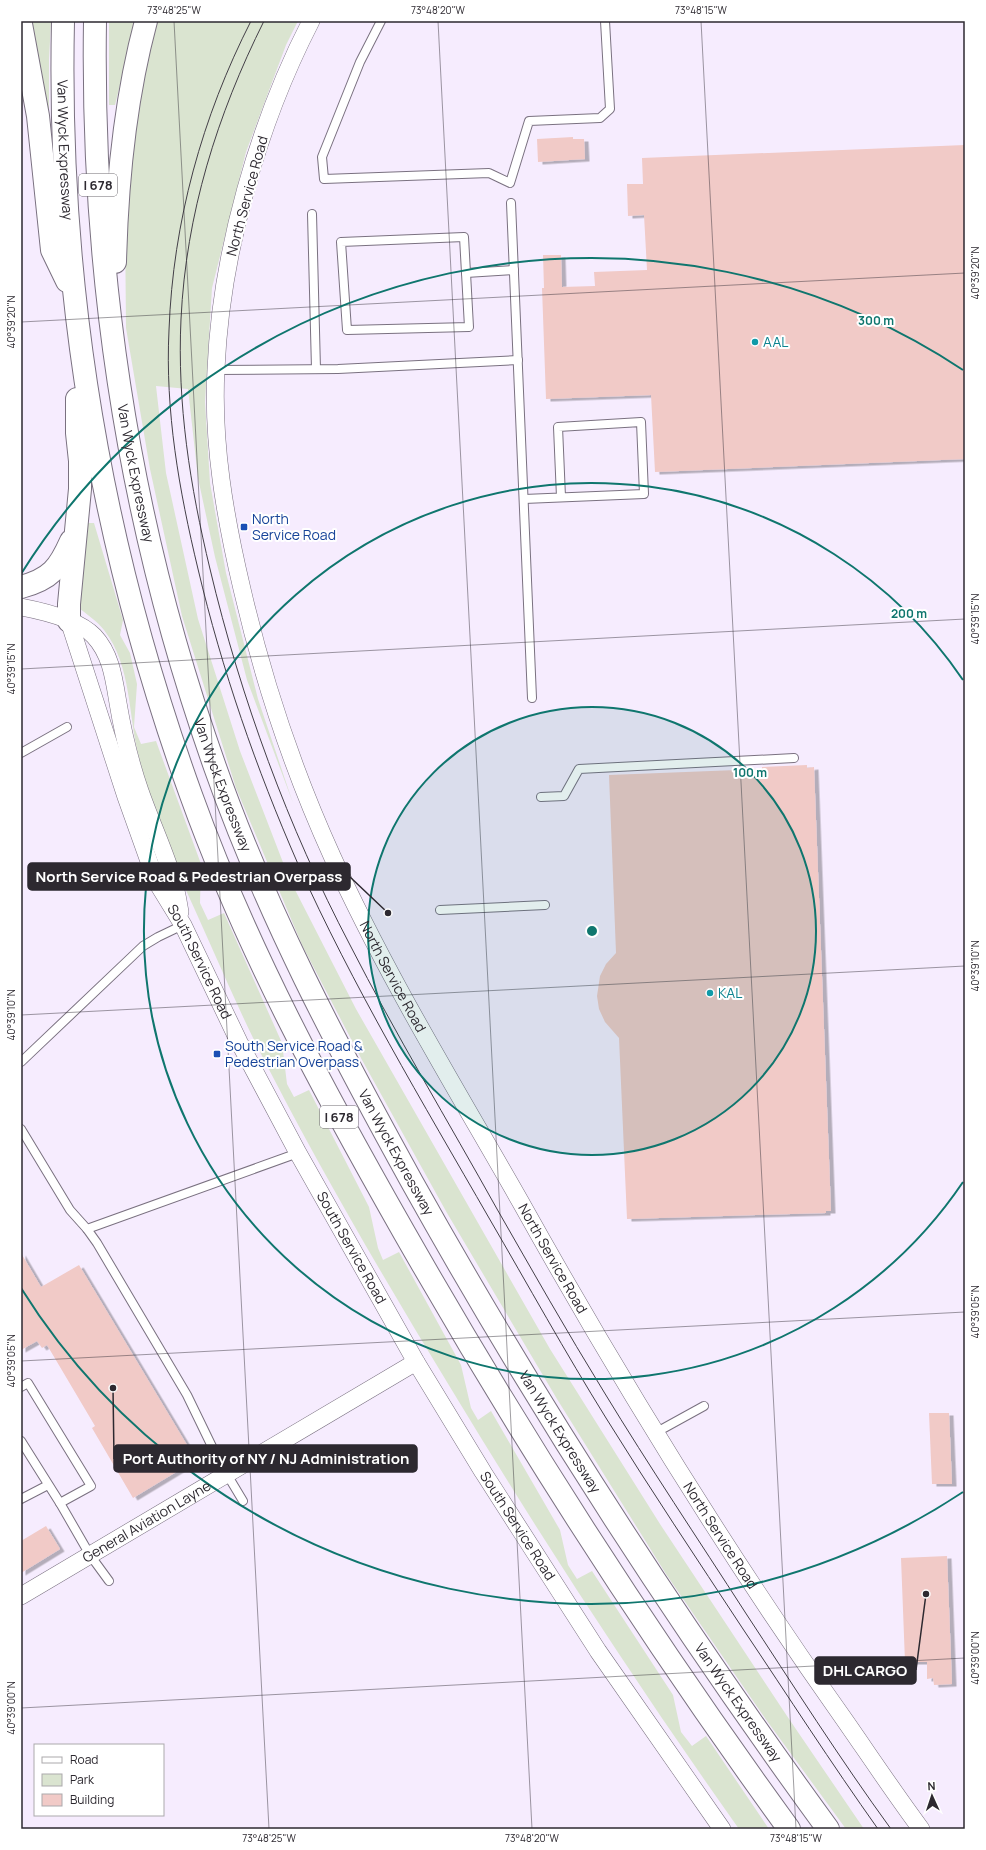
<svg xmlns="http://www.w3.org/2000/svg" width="986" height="1850" font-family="Manrope,sans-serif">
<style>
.green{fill:#dae4d0}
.building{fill:#f1cac7;filter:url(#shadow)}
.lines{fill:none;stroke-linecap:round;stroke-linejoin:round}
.lane-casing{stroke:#7a7180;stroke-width:10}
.street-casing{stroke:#7a7180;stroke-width:18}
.highway-casing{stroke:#7a7180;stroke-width:24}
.lane{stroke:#fff;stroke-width:8}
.street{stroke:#fff;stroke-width:17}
.highway{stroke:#fff;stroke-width:22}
.tram{stroke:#433f47;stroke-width:1}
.ticks{fill:none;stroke:#2d2930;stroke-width:1;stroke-opacity:0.45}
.ring{fill:none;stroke:#0f766e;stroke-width:2}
.culture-dot{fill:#0f9aa8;stroke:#fff;stroke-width:1.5}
.transit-dot{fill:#1a4fb4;stroke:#fff;stroke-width:1.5}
.labels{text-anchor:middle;stroke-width:4;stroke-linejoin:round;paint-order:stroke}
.shield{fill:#fff;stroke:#6c696e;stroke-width:1}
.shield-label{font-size:13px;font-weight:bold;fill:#2d2930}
.street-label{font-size:14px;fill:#2d2930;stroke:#fff}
.culture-label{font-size:14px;fill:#0d838f;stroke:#fff;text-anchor:start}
.transit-label{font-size:14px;fill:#164399;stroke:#fff;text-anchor:start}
.centre{fill:#0f766e;stroke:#fff;stroke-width:2}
.ring-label{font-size:12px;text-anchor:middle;font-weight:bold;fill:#0f766e;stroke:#fff;stroke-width:4;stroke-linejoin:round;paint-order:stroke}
.leader{fill:none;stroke:#2d2930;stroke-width:1.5}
.callout-dot{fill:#2d2930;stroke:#fff;stroke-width:1.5}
.callout{fill:#2d2930;stroke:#2d2930;stroke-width:1.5}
.callout-label{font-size:15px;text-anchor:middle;font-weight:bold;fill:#fff}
.neatline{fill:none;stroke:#2d2930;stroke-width:1.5}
.ticks-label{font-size:10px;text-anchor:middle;fill:#2d2930}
</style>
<defs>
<filter id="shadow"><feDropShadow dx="4.5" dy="2.5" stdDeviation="0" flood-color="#0004"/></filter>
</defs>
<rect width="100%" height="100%" fill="#f6ecfe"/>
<!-- green -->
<g class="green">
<polygon points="30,21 51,21 49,60 49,142"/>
<polygon points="109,21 136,21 115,105 109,105"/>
<polygon points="157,21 298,21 286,45 246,152 212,288 205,402 210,483 226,573 258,699 293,803 247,680 215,557 198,478 188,389 156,386 166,473 198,619 240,751 289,878 356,1009 550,1349 660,1524 787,1716 864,1829 846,1829 767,1721 666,1574 557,1399 447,1213 362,1060 302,945 236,788 182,616 150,469 126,328 125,220 138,96"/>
<path d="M87,523H94L123,620L120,635L130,653L137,684L134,727L141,744L156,741L201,864L200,903L208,920L224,913L282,1043L287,1084L294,1097L309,1090L369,1207L378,1248L383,1260L399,1252L461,1365L471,1408L478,1420L491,1411L560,1530L568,1565L577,1579L592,1571L673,1695L681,1732L692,1746L706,1736L769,1829H739C637,1685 541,1538 450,1387C383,1277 318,1166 259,1050C231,994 207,935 180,877C163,840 148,798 139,758C128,716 132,666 104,630C97,621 86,614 78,607Z"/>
</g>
<!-- building -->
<g class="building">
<polygon points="573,137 573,139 584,139 585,159 538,162 537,139"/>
<polygon points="965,145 965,459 655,472 651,395 546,399 542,288 544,288 543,255 561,255 562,287 595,286 594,272 647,270 644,215 628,216 627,184 643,184 642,158"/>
<polygon points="807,765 807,768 814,767 831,1211 826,1211 826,1213 627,1219 619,1038 605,1022 599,1009 597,996 600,976 606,964 616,953 609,775 762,769 762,767"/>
<polygon points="21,1253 41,1287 79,1265 196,1460 133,1498 92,1428 95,1426 47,1345 42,1348 37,1341 21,1350"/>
<polygon points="929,1413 949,1413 952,1484 932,1484"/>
<polygon points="46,1526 60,1549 21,1573 21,1541"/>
<polygon points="947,1556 952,1684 934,1685 933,1678 927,1679 927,1662 905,1662 901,1558"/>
</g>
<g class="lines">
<!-- lane casing -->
<g class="lane-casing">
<g id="lane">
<polyline points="381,21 360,62 322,157 324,179 489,173 510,183 529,121 600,118 610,109 605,21"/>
<polyline points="511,203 532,698"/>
<polyline points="312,214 316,369"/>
<polygon points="464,237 469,327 347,330 341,242"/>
<polyline points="466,273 514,270"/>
<polyline points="216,370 338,369 518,360"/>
<polyline points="524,499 644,494 641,422 558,427 561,497"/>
<polyline points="21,753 67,727"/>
<polyline points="541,797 564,796 579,769 794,758"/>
<polyline points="440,910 545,905"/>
<polyline points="21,1062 143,946 158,937 183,925"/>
<polyline points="21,1129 70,1210 87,1229 97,1243 187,1395 219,1461 243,1501"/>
<polyline points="87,1229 298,1153"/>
<polyline points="21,1387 28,1383 91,1486 60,1503"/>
<polyline points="655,1433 704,1406"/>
<polyline points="21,1441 60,1503 90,1555 109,1581"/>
<polyline points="21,1499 48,1485"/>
</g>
</g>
<!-- street casing -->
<g class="street-casing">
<g id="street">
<path id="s1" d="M311,21C258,124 221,253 216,369C212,443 225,517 242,589C263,680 293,770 332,856C386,975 455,1087 520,1201C620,1380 727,1554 846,1722C871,1758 895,1794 921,1829"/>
<path d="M21,607C42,611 79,620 94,636C111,654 114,679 118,703C123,733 130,762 140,791C150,820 163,847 172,876C176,887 178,900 180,912"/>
<path id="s2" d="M69,621L126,797L156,881L183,925L239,1042L298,1153L416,1362L483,1472L598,1651L722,1829"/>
<path id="s3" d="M21,1596L416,1362"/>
</g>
</g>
<!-- highway casing -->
<g class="highway-casing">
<g id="highway">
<path id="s4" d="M63,21C57,285 101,546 191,795C246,948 324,1092 405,1234C522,1439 650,1638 789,1829"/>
<path id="s5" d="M95,21C91,275 130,527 215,767C266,912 338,1048 412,1182C537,1406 677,1622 828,1829"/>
<polyline points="21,24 38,116 52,250 67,281"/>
<path d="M115,262C117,182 125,99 146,21"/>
<path d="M21,587C51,579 59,568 71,541"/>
<polyline points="69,621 69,604 80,489 80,461 77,433 77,399"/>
</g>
</g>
<!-- lane -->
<use href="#lane" class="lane"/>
<!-- street -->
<use href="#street" class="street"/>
<!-- highway -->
<use href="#highway" class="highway"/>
<!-- tram -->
<g class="tram">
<path d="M251,21C202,117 173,222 169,330C165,411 179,490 198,569C222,670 256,768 298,864C352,985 423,1103 489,1218C528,1285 565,1352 606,1418C650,1489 697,1559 743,1629C788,1696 831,1763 878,1829"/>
<path d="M264,21C217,115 186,214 181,319C177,404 190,486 210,569C241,699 288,827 350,945C396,1035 448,1121 497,1209C532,1270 567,1332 604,1392C649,1466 698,1539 745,1612C793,1685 840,1759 891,1829"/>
</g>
</g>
<!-- ticks -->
<path class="ticks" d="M174,21L269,1829M438,21L532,1829M701,21L796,1829M21,322L965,273M21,669L965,619M21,1015L965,966M21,1361L965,1312M21,1708L965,1658"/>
<!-- distance rings -->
<circle cx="592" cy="931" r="224" fill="#0f766e" fill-opacity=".12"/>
<g class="ring">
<circle cx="592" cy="931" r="224"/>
<path d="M963 1182A448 448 0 1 1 963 680"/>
<path d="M963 1492A673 673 0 0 1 21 1288M21 574A673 673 0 0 1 963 370"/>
</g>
<!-- markers -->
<g class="culture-dot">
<circle cx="755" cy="342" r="4"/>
<circle cx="710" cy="993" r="4"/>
</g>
<g class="transit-dot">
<rect x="240" y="523" width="8" height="8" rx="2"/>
<rect x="213" y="1050" width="8" height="8" rx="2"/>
</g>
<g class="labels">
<!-- shield labels -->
<g class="shield">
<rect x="79" y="174" width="38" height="22" rx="3"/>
<rect x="320" y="1106" width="38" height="22" rx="3"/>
</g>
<g class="shield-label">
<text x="98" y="190">I 678</text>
<text x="339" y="1122">I 678</text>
</g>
<!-- street labels -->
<g class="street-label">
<text dy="5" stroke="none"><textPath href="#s4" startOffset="129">Van Wyck Expressway</textPath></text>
<text transform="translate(247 196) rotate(-75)" y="5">North Service Road</text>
<text dy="5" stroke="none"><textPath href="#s5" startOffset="455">Van Wyck Expressway</textPath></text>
<text dy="5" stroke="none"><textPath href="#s5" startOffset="779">Van Wyck Expressway</textPath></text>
<text dy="5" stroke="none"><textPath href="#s2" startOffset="366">South Service Road</textPath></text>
<text dy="5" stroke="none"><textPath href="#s1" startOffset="1003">North Service Road</textPath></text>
<text dy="5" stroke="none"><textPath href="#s5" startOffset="1186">Van Wyck Expressway</textPath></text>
<text dy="5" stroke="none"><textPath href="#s2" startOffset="690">South Service Road</textPath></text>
<text dy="5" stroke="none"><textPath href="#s1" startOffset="1327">North Service Road</textPath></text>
<text dy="5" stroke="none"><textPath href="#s5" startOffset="1510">Van Wyck Expressway</textPath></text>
<text dy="5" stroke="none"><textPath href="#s3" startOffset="146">General Aviation Layne</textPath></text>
<text dy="5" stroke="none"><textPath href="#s2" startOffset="1014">South Service Road</textPath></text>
<text dy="5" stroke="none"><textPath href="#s1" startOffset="1651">North Service Road</textPath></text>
<text dy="5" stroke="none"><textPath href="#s5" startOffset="1834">Van Wyck Expressway</textPath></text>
</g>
<!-- culture labels -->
<g class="culture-label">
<text x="763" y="347">AAL</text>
<text x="718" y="998">KAL</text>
</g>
<!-- transit labels -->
<g class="transit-label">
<text x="252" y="524">North<tspan x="252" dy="16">Service Road</tspan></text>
<text x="225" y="1051">South Service Road &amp;<tspan x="225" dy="16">Pedestrian Overpass</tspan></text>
</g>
</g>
<circle cx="592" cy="931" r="6" class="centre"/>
<g class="ring-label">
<text x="876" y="325">300 m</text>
<text x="909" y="618">200 m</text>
<text x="750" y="777">100 m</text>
</g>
<!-- callouts -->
<path class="leader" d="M388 913L350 877M113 1388L114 1459M926 1594L916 1670"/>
<g class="callout-dot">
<circle cx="388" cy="913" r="4"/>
<circle cx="113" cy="1388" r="4"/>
<circle cx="926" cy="1594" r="4"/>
</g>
<g class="callout">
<rect x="28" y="863" width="322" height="27" rx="4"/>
<rect x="114" y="1445" width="303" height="27" rx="4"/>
<rect x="815" y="1657" width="101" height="27" rx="4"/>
</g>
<g class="callout-label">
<text x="189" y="882">North Service Road &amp; Pedestrian Overpass</text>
<text x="266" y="1464">Port Authority of NY / NJ Administration</text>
<text x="865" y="1676">DHL CARGO</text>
</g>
<!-- border -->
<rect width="986" height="1850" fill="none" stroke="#ffffff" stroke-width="44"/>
<!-- legend -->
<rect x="34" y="1744" width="130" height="72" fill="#ffffff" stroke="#aba9ac"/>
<rect x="42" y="1757" width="20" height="6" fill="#ffffff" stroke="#aba9ac"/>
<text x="70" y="1764" font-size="12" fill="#2d2930">Road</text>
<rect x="42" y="1774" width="20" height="12" fill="#dae4d0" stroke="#aba9ac"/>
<text x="70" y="1784" font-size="12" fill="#2d2930">Park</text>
<rect x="42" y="1794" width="20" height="12" fill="#f1cac7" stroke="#aba9ac"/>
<text x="70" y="1804" font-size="12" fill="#2d2930">Building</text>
<!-- north arrow -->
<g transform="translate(932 1796) rotate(357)" stroke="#ffffff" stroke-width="3" paint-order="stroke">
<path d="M0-3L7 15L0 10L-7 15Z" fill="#2d2930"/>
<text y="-6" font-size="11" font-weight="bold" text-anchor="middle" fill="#2d2930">N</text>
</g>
<rect x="22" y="22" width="942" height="1806" class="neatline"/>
<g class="ticks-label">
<text x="174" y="14">73°48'25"W</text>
<text x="438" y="14">73°48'20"W</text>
<text x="701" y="14">73°48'15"W</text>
<text transform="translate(975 273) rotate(-90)" y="4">40°39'20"N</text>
<text transform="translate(11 322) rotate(-90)" y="4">40°39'20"N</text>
<text transform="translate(975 619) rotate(-90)" y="4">40°39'15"N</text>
<text transform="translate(11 669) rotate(-90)" y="4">40°39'15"N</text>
<text transform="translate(975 966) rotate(-90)" y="4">40°39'10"N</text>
<text transform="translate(11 1015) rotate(-90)" y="4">40°39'10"N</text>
<text transform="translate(975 1312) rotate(-90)" y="4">40°39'05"N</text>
<text transform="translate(11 1361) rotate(-90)" y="4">40°39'05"N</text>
<text transform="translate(975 1658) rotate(-90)" y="4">40°39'00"N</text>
<text transform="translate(11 1708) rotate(-90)" y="4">40°39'00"N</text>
<text x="269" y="1842">73°48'25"W</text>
<text x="532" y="1842">73°48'20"W</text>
<text x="796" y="1842">73°48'15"W</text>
</g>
</svg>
